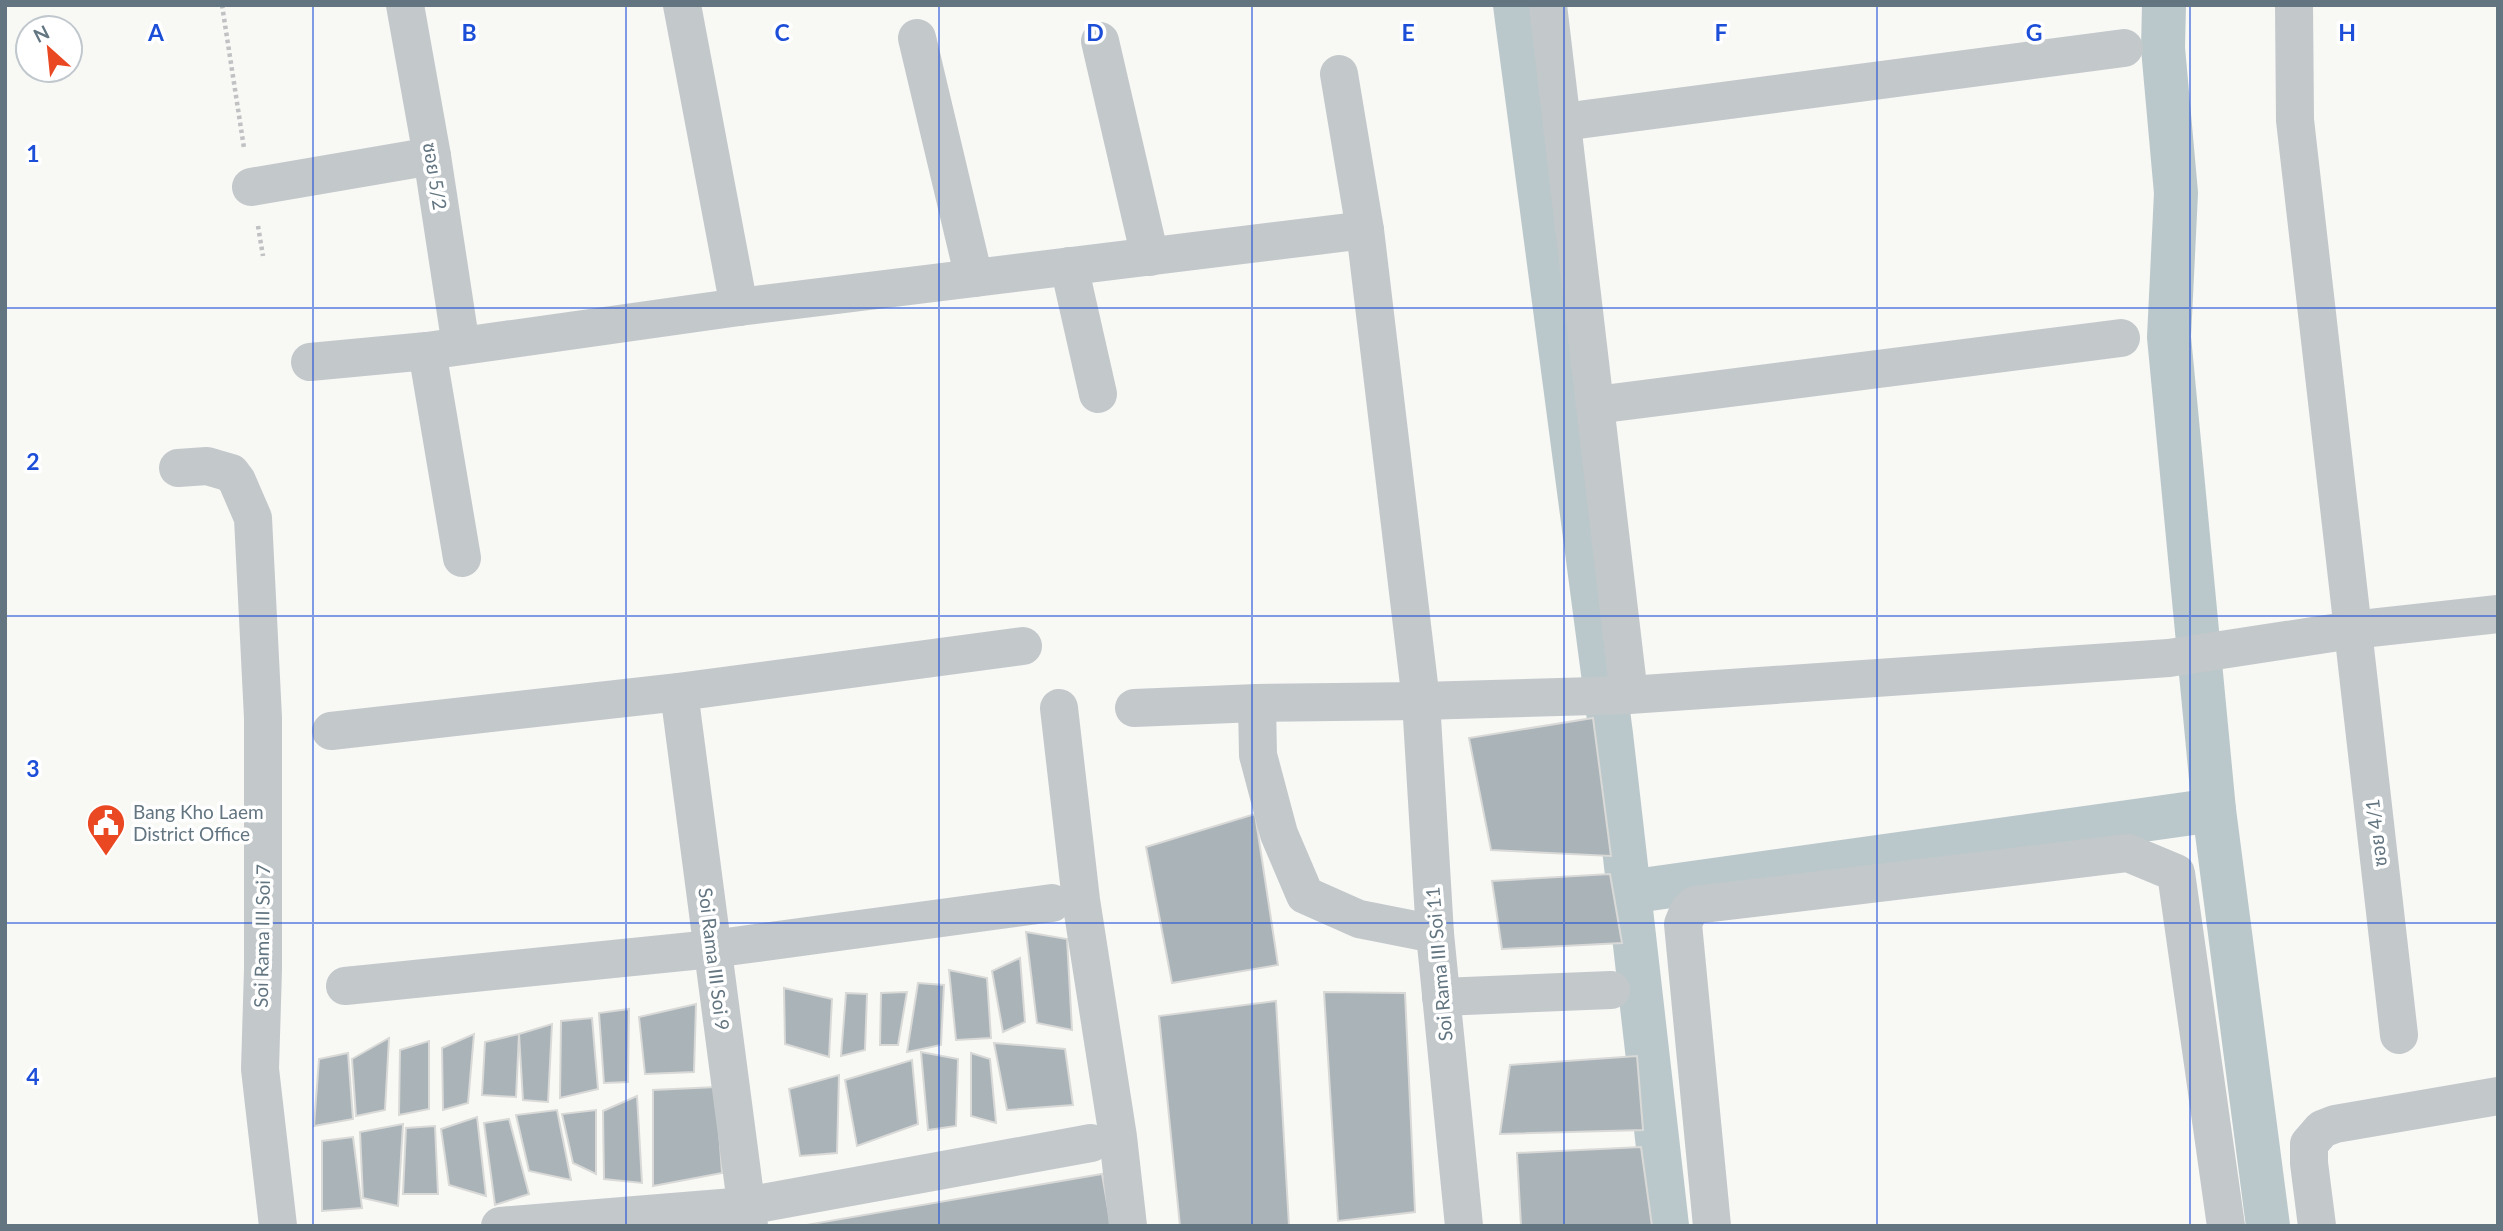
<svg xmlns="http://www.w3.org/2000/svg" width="2503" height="1231" font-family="Lato,'Noto Sans Thai',sans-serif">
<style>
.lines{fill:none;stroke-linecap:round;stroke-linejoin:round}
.canal{stroke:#bbc8cb;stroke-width:44}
.building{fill:#a9b3b8;stroke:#d9d9d7;stroke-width:2}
.path{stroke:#bfc1c3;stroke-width:4.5;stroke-dasharray:3.5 3.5;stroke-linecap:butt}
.minor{stroke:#c3c8cb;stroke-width:38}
.grid{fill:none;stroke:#1d4ed8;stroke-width:2;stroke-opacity:0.55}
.labels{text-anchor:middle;stroke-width:7;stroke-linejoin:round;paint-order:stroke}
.street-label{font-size:19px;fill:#627581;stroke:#fff}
.poi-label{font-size:19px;fill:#627581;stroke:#fff;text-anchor:start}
.grid-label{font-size:23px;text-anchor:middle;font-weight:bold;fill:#1d4ed8;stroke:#fff;stroke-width:7;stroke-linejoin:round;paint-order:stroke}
</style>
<rect width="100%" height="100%" fill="#f8f8f5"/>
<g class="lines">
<!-- canal -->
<g class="canal">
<polyline points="1515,5 1611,734 1667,1226"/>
<polyline points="2164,5 2163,48 2176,193 2169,337 2214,810 2268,1226"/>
<polyline points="1628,892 2214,810"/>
</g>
</g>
<!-- building -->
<g class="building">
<polygon points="1593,718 1611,856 1491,850 1469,738"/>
<polygon points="1255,814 1278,965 1172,983 1146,847"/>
<polygon points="1610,874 1622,943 1502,949 1492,881"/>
<polygon points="1026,932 1067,939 1072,1030 1037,1023"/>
<polygon points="1020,958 1025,1022 1003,1032 992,971"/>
<polygon points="949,970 987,978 991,1038 956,1040"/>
<polygon points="918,983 944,985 941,1045 907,1052"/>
<polygon points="784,988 832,999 829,1057 785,1044"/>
<polygon points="907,992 898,1045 880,1045 881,993"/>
<polygon points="1324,992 1405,993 1415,1212 1338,1221"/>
<polygon points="846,993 867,994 865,1050 841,1056"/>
<polygon points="1276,1001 1289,1226 1180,1226 1159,1016"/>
<polygon points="696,1004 694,1072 645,1074 639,1017"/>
<polygon points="629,1009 628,1082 604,1083 599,1013"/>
<polygon points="592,1018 598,1089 560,1098 561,1021"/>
<polygon points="552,1024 548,1102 523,1100 519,1034"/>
<polygon points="474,1034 468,1103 443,1110 442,1048"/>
<polygon points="519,1034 516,1097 482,1095 485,1042"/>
<polygon points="389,1038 385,1110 356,1116 352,1059"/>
<polygon points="429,1041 429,1109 399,1115 400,1050"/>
<polygon points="994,1043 1065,1049 1073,1105 1007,1110"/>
<polygon points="921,1052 958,1059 956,1126 928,1130"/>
<polygon points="348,1053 353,1119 314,1126 319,1059"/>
<polygon points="971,1053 990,1059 996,1123 971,1116"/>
<polygon points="1637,1056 1643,1130 1500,1134 1510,1065"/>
<polygon points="912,1060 918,1124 857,1146 845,1080"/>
<polygon points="839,1075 837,1153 800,1156 789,1089"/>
<polygon points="716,1087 722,1173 653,1186 653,1090"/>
<polygon points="637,1096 642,1183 604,1179 603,1111"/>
<polygon points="557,1110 571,1180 529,1171 516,1115"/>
<polygon points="596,1110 596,1174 573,1163 562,1114"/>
<polygon points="477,1117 486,1196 449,1185 441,1129"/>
<polygon points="509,1119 529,1194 495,1205 484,1123"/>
<polygon points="403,1124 398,1206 363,1198 360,1132"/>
<polygon points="435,1126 438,1194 403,1194 406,1128"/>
<polygon points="353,1137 362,1208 322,1211 322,1141"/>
<polygon points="1641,1147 1652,1226 1521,1226 1517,1153"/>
<polygon points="1102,1174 1111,1226 806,1226 806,1225"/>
</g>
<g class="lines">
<!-- path -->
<g class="path">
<polyline points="222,5 244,148"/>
<polyline points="258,226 263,256"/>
</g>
<!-- minor -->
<g class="minor">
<polyline points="405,5 432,156 461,346"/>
<polyline points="682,5 739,307"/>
<polyline points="1548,5 1629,695"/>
<polyline points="2294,5 2295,120 2399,1035"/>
<polyline points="917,38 974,278"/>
<polyline points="1100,41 1150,257"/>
<polyline points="1339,74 1365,230 1421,701 1435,934 1464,1226"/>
<polyline points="1563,122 2124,48"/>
<polyline points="251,187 432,156"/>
<polyline points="1069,266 1098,394"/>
<polyline points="427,351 462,558"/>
<polyline points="310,362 427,351 739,307 1365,230"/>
<polyline points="1596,405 2121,338"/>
<polyline points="178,468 207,466 231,473 237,481 253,518 263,718 263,969 260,1069 278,1226"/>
<polyline points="679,692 749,1226"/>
<polyline points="1257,703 1258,755 1279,834 1305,895 1359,919 1435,934"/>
<polyline points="1059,708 1081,900 1118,1137 1128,1226"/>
<polyline points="1134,708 1257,703 1421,701 1629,695 2169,658 2352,630 2498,614"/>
<polyline points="331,731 679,692 1023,646"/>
<polyline points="345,986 712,949 1052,903"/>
<polyline points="1441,997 1611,990"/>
<polyline points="500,1226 746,1206 1091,1143"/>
<polyline points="1712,1226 1683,924 1688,912 1695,905 2128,853 2176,873 2226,1226"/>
<polyline points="2317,1226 2309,1163 2309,1144 2322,1129 2335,1124 2498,1096"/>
</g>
</g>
<!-- grid -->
<path class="grid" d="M313,5V1226M626,5V1226M939,5V1226M1252,5V1226M1564,5V1226M1877,5V1226M2190,5V1226M5,308H2498M5,616H2498M5,923H2498"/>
<!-- icons -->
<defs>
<g id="civic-pin" transform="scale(2.0125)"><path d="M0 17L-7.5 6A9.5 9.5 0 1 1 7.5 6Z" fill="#ea4823" stroke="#fff"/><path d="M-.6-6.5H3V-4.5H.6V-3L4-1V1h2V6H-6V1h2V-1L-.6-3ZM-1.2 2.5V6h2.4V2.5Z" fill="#fff"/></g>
</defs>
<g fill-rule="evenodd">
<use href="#civic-pin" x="106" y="823"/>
</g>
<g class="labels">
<!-- street labels -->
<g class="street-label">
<text transform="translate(435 176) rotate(81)" y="7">ซอย 5/2</text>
<text transform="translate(2376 833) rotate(-97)" y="7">ซอย 4/1</text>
<text transform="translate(262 936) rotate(-89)" y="7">Soi Rama III Soi 7</text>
<text transform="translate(714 959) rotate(83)" y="7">Soi Rama III Soi 9</text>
<text transform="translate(1439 964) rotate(-95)" y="7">Soi Rama III Soi 11</text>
</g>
<!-- poi labels -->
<g class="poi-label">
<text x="133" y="819">Bang Kho Laem<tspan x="133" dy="22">District Office</tspan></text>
</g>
</g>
<g class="grid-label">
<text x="156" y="41">A</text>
<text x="469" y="41">B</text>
<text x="782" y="41">C</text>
<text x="1095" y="41">D</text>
<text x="1408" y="41">E</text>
<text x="1721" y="41">F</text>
<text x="2034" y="41">G</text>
<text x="2347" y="41">H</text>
<text x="33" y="162">1</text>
<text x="33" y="470">2</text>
<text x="33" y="777">3</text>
<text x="33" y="1085">4</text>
</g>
<!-- border -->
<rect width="2503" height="1231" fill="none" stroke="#627581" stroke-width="14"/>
<!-- north arrow -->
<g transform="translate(49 49) rotate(333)"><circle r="33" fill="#ffffff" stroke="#c0c8cd" stroke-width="2"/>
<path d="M0-5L12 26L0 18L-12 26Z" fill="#ea4823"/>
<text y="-10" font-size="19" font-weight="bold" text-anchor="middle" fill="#627581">N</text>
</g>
</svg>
